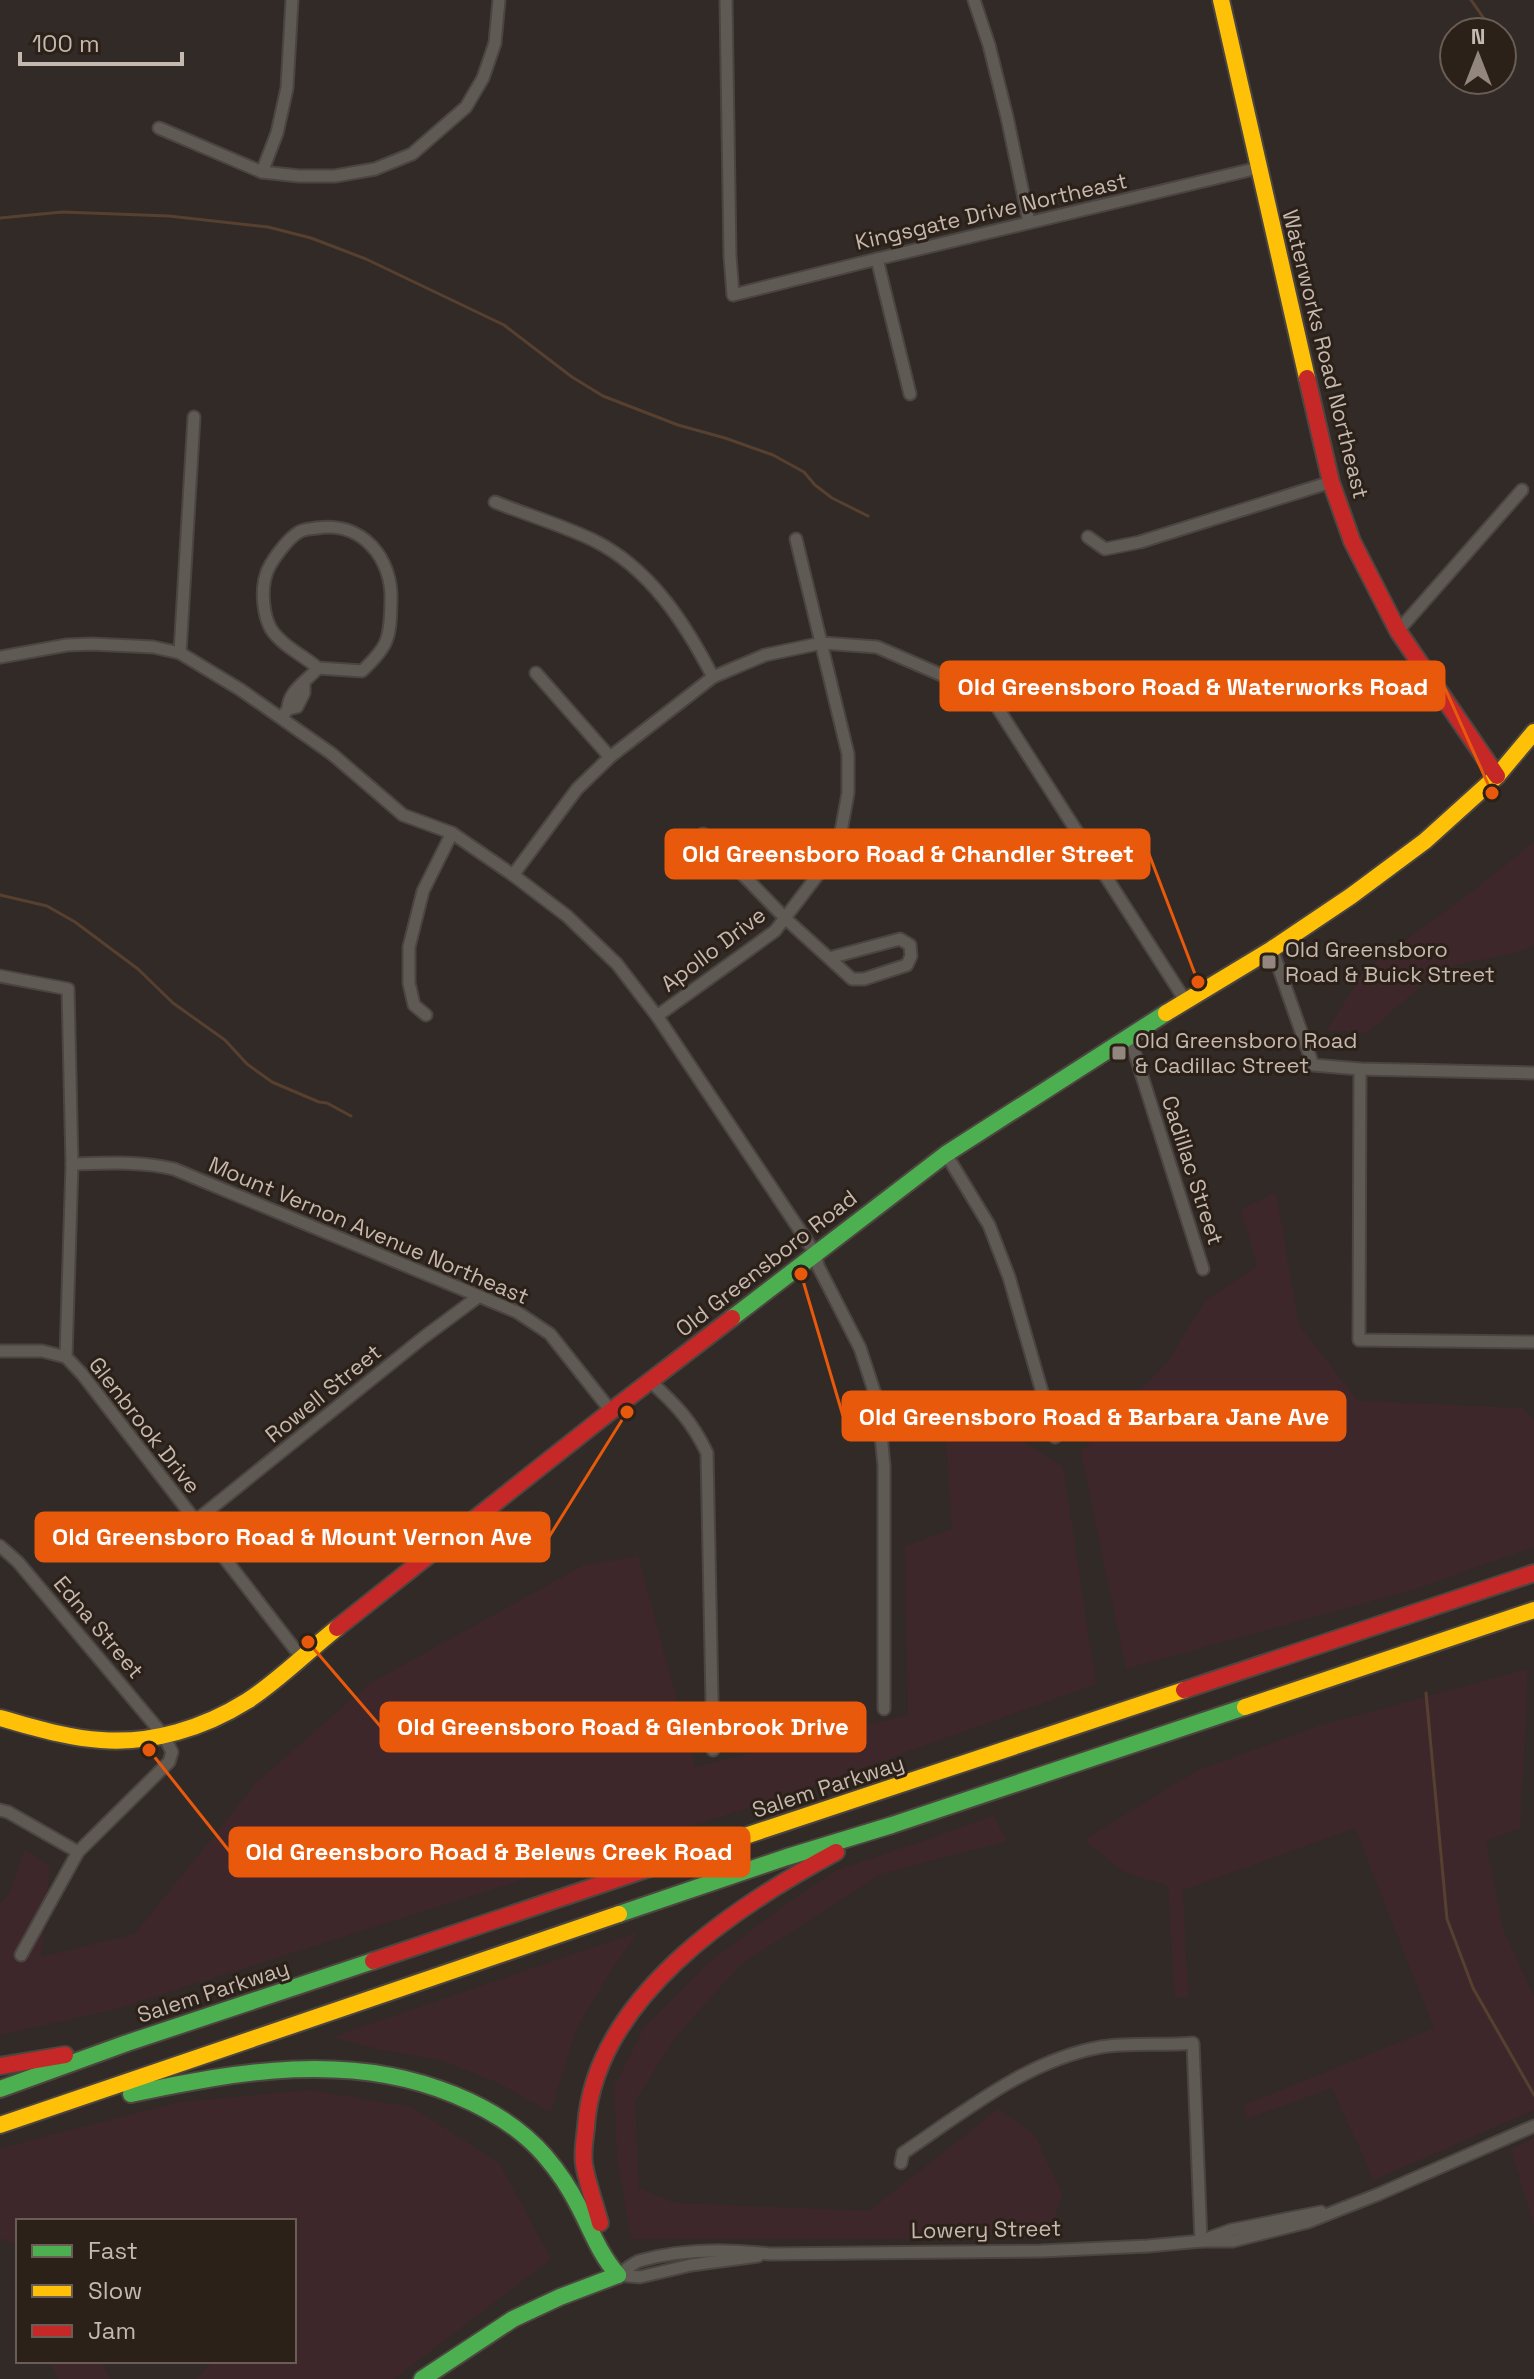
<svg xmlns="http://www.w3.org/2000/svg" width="1534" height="2379" font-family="'Space Grotesk',sans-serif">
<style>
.green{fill:#3e272b}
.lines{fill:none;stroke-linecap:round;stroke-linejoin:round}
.stream{stroke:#57402f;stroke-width:3}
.street-casing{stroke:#4b4542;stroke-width:15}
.fast-casing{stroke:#4c4540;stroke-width:20}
.slow-casing{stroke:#4c4540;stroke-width:20}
.jam-casing{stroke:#4c4540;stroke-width:20}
.street{stroke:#605a55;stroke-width:11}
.fast{stroke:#4caf50;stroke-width:16}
.slow{stroke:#ffc107;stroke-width:16}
.jam{stroke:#c62828;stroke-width:16}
.poi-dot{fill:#92867e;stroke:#2c2119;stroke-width:3}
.labels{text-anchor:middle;stroke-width:6;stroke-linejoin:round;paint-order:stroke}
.street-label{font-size:22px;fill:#c5b8ae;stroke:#2c2119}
.poi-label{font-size:22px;fill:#c5b8ae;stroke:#2c2119;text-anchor:start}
.leader{fill:none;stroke:#e8590c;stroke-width:3}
.callout-dot{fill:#e8590c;stroke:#2c2119;stroke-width:3}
.callout{fill:#e8590c;stroke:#e8590c;stroke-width:3}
.callout-label{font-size:24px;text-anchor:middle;font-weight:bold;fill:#fff}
</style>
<rect width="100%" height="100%" fill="#322a26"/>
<!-- green -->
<g class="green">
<polygon points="1534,842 1534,945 1518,952 1442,968 1367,1033 1327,1030 1365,970 1477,888"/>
<polygon points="1276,1192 1299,1325 1358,1401 1522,1408 1534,1421 1534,1547 1415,1589 1126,1669 1081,1452 1168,1361 1205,1301 1257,1266 1241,1210"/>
<polygon points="974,1402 1007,1431 1063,1467 1096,1684 764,1803 112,2010 0,2035 0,1904 9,1895 25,1849 50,1866 41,1957 135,1934 257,1782 369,1684 584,1565 638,1556 695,1767 908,1715 905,1546 952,1529 945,1419"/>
<polygon points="1528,1669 1520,1828 1486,1841 1503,1929 1534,1997 1534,2110 1374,2180 1332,2088 1247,2119 1244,2105 1434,2028 1355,1828 1183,1890 1188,1997 1175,1997 1168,1886 1124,1872 1084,1840 1196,1771 1318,1726"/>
<polygon points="994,1816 1007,1841 881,1874 740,1965 675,2038 635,2101 639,2188 675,2203 869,2211 998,2109 1035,2135 1062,2194 1051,2232 925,2239 631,2239 617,2158 614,2087 644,2028 708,1963 784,1906 835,1871"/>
<polygon points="638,1932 607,1977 577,2027 551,2112 500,2084 441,2060 377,2049 332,2037"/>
<polygon points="310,2090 412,2107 500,2164 551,2259 394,2379 196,2379 213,2361 294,2361 294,2221 18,2221 18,2252 17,2246 0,2238 0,2148 180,2102"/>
<polygon points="1534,2138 1534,2226 1511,2149"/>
<polygon points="49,2361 101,2361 110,2379 59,2379"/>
</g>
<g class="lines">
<!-- stream -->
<g class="stream">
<polyline points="1471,0 1485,20"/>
<polyline points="0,218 62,212 169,216 268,227 311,238 366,259 504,325 572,377 603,396 678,425 725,438 773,455 804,472 815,485 832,498 868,516"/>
<polyline points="0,895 47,906 75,922 138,969 173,1003 225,1040 247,1064 272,1082 319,1102 327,1103 351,1116"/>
<polyline points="1426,1693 1447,1919 1473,1988 1534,2095"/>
</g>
<!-- street casing -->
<g class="street-casing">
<g id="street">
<polyline points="726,0 730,256 733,295 877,259 1258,168"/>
<polyline points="974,0 989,45 1007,117 1029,222"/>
<polyline points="159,128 262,172 299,176 335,176 375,169 412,154 466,107 483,78 495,43 499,0"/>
<polyline points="262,172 277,133 287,88 292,0"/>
<polyline points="877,259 910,394"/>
<path d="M495,502C527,515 562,525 593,540C650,568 685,623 713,677"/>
<polyline points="1088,537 1105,549 1140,542 1331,482"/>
<polyline points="1398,631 1522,490"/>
<polyline points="180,653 194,417"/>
<polyline points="0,657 67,645 92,644 153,647 180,653 241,690 332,754 403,815 452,833 513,875 567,916 617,964 657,1016 815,1253 818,1266 860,1348 878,1403 884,1466 884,1709"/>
<polyline points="536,673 610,757"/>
<path d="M288,709C288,691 307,681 318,668L362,671C389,646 390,638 391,602C393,558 362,521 317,528C311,529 303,529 299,532C288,538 269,563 266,575C261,590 263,615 271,629C281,645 304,656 318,668"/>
<polyline points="284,714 288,709 297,707 304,693 304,685"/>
<polyline points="703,834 786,919 852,979 864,979 907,965 911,956 910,945 900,939 829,958"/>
<polyline points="513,875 577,789 610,757 713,677 765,655 822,643 877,647 990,696 1185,1000"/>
<polyline points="1272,949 1313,1065 1360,1069 1534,1073"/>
<polyline points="0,976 68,989 72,1164 66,1357 82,1374 301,1657"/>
<polyline points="426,1015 414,1005 409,983 409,947 423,891 452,833"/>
<polyline points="657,1016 775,931 827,863 840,837 848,793 848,754 796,539"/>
<polyline points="1130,1038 1203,1269"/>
<polyline points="1360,1069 1359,1340 1534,1342"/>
<polyline points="946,1154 989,1225 1009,1277 1055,1437"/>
<path d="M72,1164C106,1163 140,1161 174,1169L517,1312L550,1334L611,1411"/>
<polyline points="0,1351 42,1351 66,1357"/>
<path d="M650,1381C675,1404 692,1421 707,1453L713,1750"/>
<polyline points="194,1522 424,1337 478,1297"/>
<polyline points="0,1546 18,1562 164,1736 172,1752 169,1762 78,1852 21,1955"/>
<polyline points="0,1810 8,1812 78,1852"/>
<path d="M901,2163L903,2153C964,2112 1027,2060 1101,2047C1131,2042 1163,2046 1193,2043L1201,2241"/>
<polyline points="1209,2238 1231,2230 1321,2212"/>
<path d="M618,2275C625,2270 632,2264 639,2261C680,2249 728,2249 770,2254L1041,2251L1148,2246L1201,2241H1233L1308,2222L1379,2194L1534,2126"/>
<polyline points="618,2275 640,2277 691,2265 758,2256"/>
</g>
</g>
<!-- fast casing -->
<g class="fast-casing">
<g id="fast">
<polyline points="732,1318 946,1154 1166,1013"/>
<polyline points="619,1914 787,1857 892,1825 1245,1707"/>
<polyline points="0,2089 127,2043 373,1961"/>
<path d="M131,2094C238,2071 350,2051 455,2095C489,2109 521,2128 545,2156C558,2171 570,2189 579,2207C591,2230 600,2255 618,2275"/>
<polyline points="422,2379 513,2319 560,2297 618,2275"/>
</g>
</g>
<!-- slow casing -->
<g class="slow-casing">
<g id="slow">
<polyline points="1221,0 1307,378"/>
<polyline points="1166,1013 1272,949 1351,896 1425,841 1497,776 1534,732"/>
<polyline points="1245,1707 1534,1610"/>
<path d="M0,1718C33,1727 67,1738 101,1740C152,1744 204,1728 247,1701C277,1682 308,1651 337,1628"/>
<polyline points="721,1844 1184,1690"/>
<polyline points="0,2125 619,1914"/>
</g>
</g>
<!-- jam casing -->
<g class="jam-casing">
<g id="jam">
<polyline points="1307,378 1331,482 1352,541 1398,631 1497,776"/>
<polyline points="337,1628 611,1411 732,1318"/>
<polyline points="1184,1690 1534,1573"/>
<polyline points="373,1961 721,1844"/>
<polyline points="0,2066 65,2055"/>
<path d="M600,2223C595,2204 587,2183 584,2164C582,2152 585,2138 586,2127C594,1999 734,1907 836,1852"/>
</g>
</g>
<!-- street -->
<use href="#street" class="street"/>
<!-- fast -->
<use href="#fast" class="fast"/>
<!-- slow -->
<use href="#slow" class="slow"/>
<!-- jam -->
<use href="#jam" class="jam"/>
</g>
<!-- markers -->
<g class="poi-dot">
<rect x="1261" y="954" width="16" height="16" rx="4"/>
<rect x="1111" y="1045" width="16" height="16" rx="4"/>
</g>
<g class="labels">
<!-- street labels -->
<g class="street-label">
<text transform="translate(991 211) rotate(-13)" y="8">Kingsgate Drive Northeast</text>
<text transform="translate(1326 354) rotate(76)" y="8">Waterworks Road Northeast</text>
<text transform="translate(713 949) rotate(-37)" y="8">Apollo Drive</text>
<text transform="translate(1193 1170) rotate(72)" y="8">Cadillac Street</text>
<text transform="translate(369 1230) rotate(23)" y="8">Mount Vernon Avenue Northeast</text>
<text transform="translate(766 1263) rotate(-38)" y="8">Old Greensboro Road</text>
<text transform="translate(323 1393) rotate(-39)" y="8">Rowell Street</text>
<text transform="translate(145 1425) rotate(52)" y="8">Glenbrook Drive</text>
<text transform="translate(99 1627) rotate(50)" y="8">Edna Street</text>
<text transform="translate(828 1786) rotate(-18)" y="8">Salem Parkway</text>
<text transform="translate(213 1991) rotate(-18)" y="8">Salem Parkway</text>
<text transform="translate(986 2229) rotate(-1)" y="8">Lowery Street</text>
</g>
<!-- poi labels -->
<g class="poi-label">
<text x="1285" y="957">Old Greensboro<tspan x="1285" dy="25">Road &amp; Buick Street</tspan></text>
<text x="1135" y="1048">Old Greensboro Road<tspan x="1135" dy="25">&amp; Cadillac Street</tspan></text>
</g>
</g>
<!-- callouts -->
<path class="leader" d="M1492 793L1444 686M1198 982L1149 854M801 1274L843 1416M627 1412L549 1537M308 1642L381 1727M149 1750L230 1852"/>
<g class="callout-dot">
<circle cx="1492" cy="793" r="8"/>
<circle cx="1198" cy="982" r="8"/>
<circle cx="801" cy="1274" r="8"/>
<circle cx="627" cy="1412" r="8"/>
<circle cx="308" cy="1642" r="8"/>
<circle cx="149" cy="1750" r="8"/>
</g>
<g class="callout">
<rect x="941" y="662" width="503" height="48" rx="8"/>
<rect x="666" y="830" width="483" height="48" rx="8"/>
<rect x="843" y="1392" width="502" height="48" rx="8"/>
<rect x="36" y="1513" width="513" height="48" rx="8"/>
<rect x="381" y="1703" width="484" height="48" rx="8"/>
<rect x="230" y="1828" width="519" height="48" rx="8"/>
</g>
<g class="callout-label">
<text x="1193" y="695">Old Greensboro Road &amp; Waterworks Road</text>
<text x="908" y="862">Old Greensboro Road &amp; Chandler Street</text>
<text x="1094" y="1425">Old Greensboro Road &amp; Barbara Jane Ave</text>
<text x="292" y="1545">Old Greensboro Road &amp; Mount Vernon Ave</text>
<text x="623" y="1735">Old Greensboro Road &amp; Glenbrook Drive</text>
<text x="489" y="1860">Old Greensboro Road &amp; Belews Creek Road</text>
</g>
<!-- legend -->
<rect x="16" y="2219" width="280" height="144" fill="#2c2119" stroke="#695d55" stroke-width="2"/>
<rect x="32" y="2245" width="40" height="12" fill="#4caf50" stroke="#695d55" stroke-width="2"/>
<text x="88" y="2259" font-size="24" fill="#c5b8ae">Fast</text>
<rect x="32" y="2285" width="40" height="12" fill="#ffc107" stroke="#695d55" stroke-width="2"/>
<text x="88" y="2299" font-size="24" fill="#c5b8ae">Slow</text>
<rect x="32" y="2325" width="40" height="12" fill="#c62828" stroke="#695d55" stroke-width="2"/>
<text x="88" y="2339" font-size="24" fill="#c5b8ae">Jam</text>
<!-- north arrow -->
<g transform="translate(1478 56)"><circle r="38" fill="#2c2119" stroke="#695d55" stroke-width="2"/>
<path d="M0-6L14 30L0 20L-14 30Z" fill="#92867e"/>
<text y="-12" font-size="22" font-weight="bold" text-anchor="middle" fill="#c5b8ae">N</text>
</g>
<!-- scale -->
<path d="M20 52v12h162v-12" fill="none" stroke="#c5b8ae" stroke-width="4"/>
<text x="32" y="52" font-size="24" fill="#c5b8ae" stroke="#2c2119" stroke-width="6" paint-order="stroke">100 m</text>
</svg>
